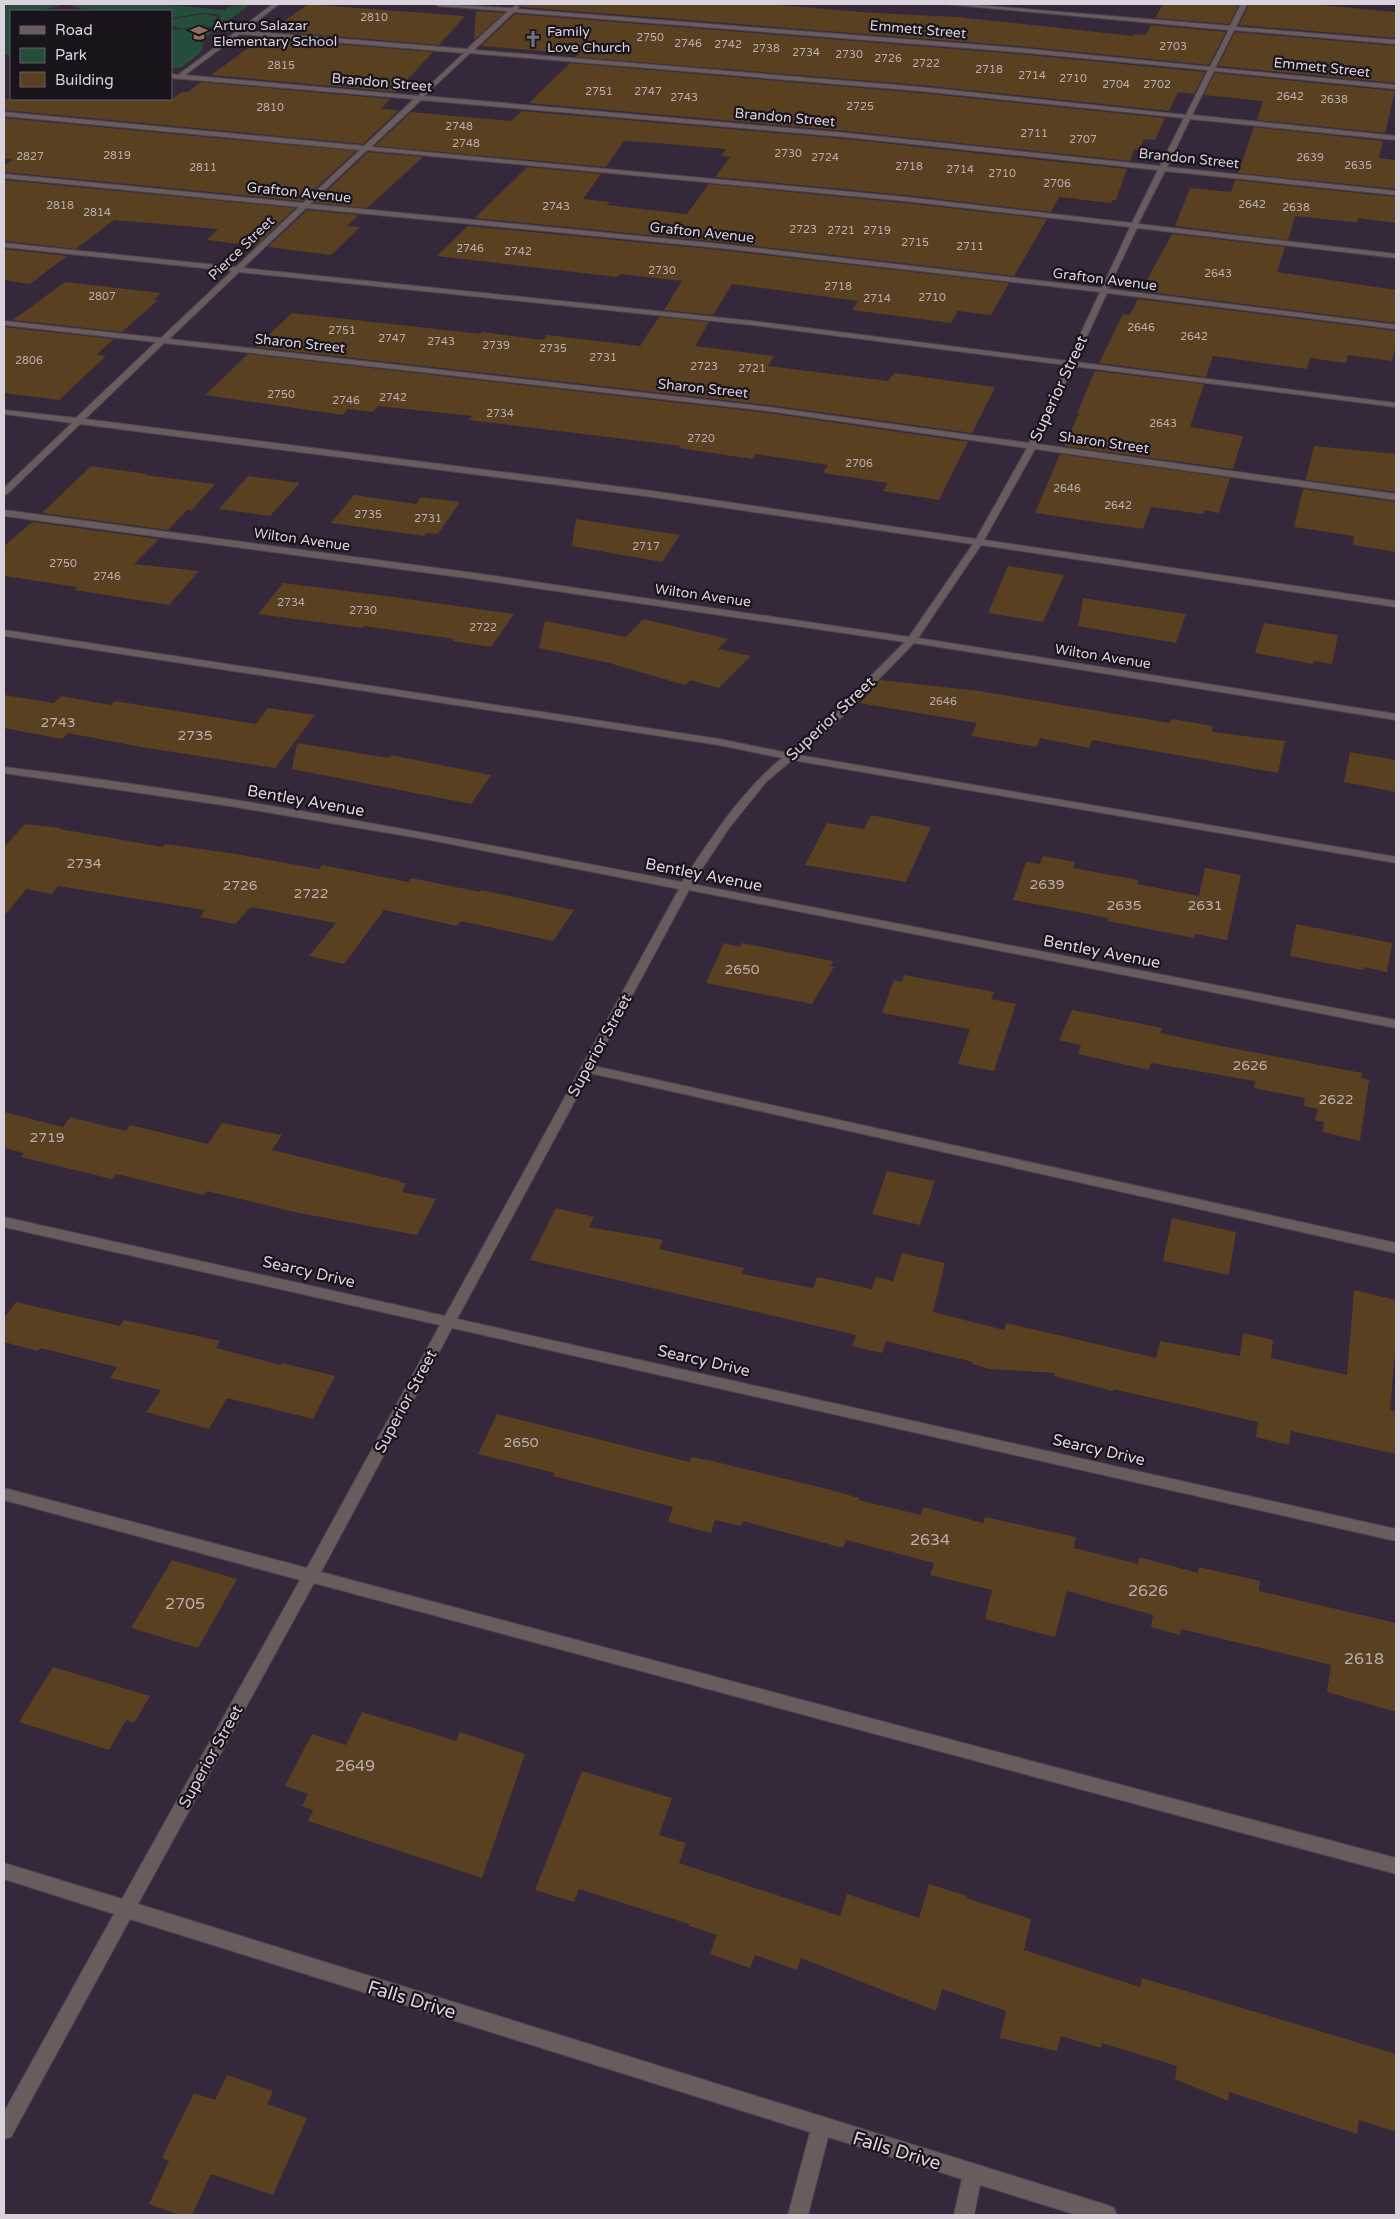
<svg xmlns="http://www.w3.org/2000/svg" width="1400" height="2219" font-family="'Varela Round',sans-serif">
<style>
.green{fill:#254e3a}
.building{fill:#594020}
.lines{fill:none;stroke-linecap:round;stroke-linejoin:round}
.minor-casing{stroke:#4f4354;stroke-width:2}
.minor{fill:#695c5d;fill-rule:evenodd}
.labels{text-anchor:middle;stroke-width:4.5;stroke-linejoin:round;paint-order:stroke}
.far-number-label{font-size:11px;fill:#baaeae}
.far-poi-label{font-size:14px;fill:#dad2dd;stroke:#19131b;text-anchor:start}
.far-street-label{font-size:14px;fill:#dad2dd;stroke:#19131b}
.number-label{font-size:14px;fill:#baaeae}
.street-label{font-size:16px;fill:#dad2dd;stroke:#19131b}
.near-number-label{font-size:16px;fill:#baaeae}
.near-street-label{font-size:19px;fill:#dad2dd;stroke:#19131b}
</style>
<rect width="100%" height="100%" fill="#34283a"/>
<!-- green -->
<g class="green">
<polygon points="4,4 65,4 39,11 11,11 11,55 4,55"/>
<path d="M69,4H159L224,10C232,4 242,6 251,4L218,28L202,26L219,19L220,16L216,14L203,13L171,18V11C154,11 78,14 69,4Z"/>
<path d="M205,14L217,17L216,19C205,26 183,32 171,25V19Z"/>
<polygon points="199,28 215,30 199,42 204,43 200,53 196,56 182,67 171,69 171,30"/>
</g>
<!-- building -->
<g class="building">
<polygon points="308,4 357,8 465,16 439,45 271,31"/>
<polygon points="518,4 765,4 875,13 957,17 1133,36 1135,34 1146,35 1151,25 1226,32 1209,65 1018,46 521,7"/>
<polygon points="1163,4 1239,4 1229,24 1155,18"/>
<polygon points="1249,4 1309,4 1396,12 1396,38 1239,25"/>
<polygon points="476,11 504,13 474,40"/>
<polygon points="515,14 1018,54 1205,72 1194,94 1178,92 1169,111 920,85 576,57 579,54 481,46"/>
<polygon points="1235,32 1396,46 1396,83 1218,66"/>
<polygon points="262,38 433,52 396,92 211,75"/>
<polygon points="570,63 920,93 1165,118 1155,140 1144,139 1139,150 1134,149 1130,161 845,131 529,103"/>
<polygon points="1215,73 1395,91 1385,133 1257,120 1263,101 1204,95"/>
<polygon points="201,82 390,99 381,109 399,110 363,144 4,110 4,99 172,99 182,92 188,92"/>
<polygon points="522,111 845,139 1127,169 1116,200 1113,200 1111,203 1059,197 1051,212 905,195 715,177 730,157 721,156 726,149 658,143 624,141 606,167 375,146 411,112 511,121"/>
<polygon points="4,118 356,151 302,201 4,172 4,165 13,160 4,158"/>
<polygon points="1254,127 1383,141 1379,158 1396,160 1396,189 1238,173"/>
<polygon points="368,152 423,157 367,208 314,203"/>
<polygon points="527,167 601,174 583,199 610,202 607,205 687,214 709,184 905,203 1047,219 1014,276 720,242 475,218"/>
<polygon points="4,180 295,208 256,246 207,240 218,229 114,220 76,249 4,241"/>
<polygon points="1235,180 1396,197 1396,223 1358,218 1357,222 1352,222 1295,216 1288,240 1175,226 1190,188 1231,192"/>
<polygon points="307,210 359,215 347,226 360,227 331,255 268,247"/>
<polygon points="468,226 720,250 1009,283 991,315 958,311 951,323 852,310 858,301 732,284 713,315 664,310 682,281 620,274 617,277 437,256"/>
<polygon points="1172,234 1285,247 1277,272 1396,290 1396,323 1141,291"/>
<polygon points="4,249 67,256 30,284 4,280"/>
<polygon points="65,282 161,293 153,300 158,300 122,332 13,320"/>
<polygon points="1138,299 1396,331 1396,344 1392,361 1348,355 1346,363 1310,358 1307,369 1213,356 1206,377 1099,363 1123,314 1130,315"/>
<polygon points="292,313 481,334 482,332 543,340 547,335 640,346 659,317 709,322 695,346 774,356 768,366 888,381 894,373 995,387 972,433 768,405 256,347"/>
<polygon points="4,327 114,339 96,355 106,356 59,400 4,393"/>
<polygon points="248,354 768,413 968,442 939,500 883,491 888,483 823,473 828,465 756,454 752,459 679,448 681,446 469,420 472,416 378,406 373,412 348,409 343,415 205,395"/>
<polygon points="1095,371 1204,384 1190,427 1243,436 1233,469 1064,446 1079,413 1077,413"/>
<polygon points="1314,446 1396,454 1396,492 1306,480"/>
<polygon points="1060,454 1230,478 1219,513 1204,510 1203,514 1151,507 1143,529 1035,513"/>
<polygon points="91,466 147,474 145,475 215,484 191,511 187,510 168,530 42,513"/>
<polygon points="248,476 300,483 270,516 219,509"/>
<polygon points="1303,489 1396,502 1396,552 1353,545 1354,536 1294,527"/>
<polygon points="354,495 416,504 421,497 460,502 438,534 426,533 424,536 331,523"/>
<polygon points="576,519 680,535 662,562 572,546"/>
<polygon points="32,522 159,539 134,564 199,571 169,605 75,590 77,587 4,576 4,546"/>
<polygon points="1008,566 1064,575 1043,622 988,613"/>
<polygon points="283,583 386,596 514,614 491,647 453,641 454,639 364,626 362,628 258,614"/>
<polygon points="1083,598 1186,614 1176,643 1078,626"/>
<polygon points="643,619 728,639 718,649 751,656 719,688 690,680 685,685 609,663 539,648 545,621 626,637"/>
<polygon points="1264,623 1338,635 1332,664 1314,661 1313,664 1255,653"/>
<polygon points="880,680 979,691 1170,723 1172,719 1213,726 1212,732 1285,741 1278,773 1092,740 1089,748 1040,738 1037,747 971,736 977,723 860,703"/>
<polygon points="4,695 54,703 61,696 111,705 115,701 256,724 268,708 315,715 275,768 141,747 68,733 62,739 4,728"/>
<polygon points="297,743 389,758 391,755 491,775 471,804 292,769"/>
<polygon points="1350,752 1396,760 1396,792 1344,782"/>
<polygon points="871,815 931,827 906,882 805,865 827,823 864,829"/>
<polygon points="25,824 61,828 60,829 163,847 165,844 230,853 319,869 322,865 408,882 411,878 480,892 481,890 574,910 553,941 461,921 457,926 384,910 344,964 309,956 336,923 251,907 235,924 200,917 205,910 58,886 52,894 26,889 4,917 4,847"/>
<polygon points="1043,856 1075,862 1073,868 1138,880 1137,884 1199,896 1205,868 1241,875 1227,940 1195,934 1194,938 1108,921 1109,918 1013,900 1026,862 1040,864"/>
<polygon points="1296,924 1392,943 1387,972 1364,967 1363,970 1290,956"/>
<polygon points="724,943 740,947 742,943 833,961 831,966 834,967 812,1004 706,983"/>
<polygon points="904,975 994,992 991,999 1016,1004 994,1071 958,1064 970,1029 882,1013 894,980 902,982"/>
<polygon points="1072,1010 1162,1028 1160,1033 1221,1046 1362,1073 1361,1078 1369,1080 1360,1141 1323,1132 1324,1122 1315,1120 1318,1109 1304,1106 1305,1098 1254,1088 1255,1081 1151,1063 1149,1070 1078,1054 1081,1045 1059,1040"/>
<polygon points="4,1112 63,1127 70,1117 126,1131 130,1125 208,1144 222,1123 282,1135 272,1150 400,1181 399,1182 406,1183 402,1192 436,1199 417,1235 294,1212 207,1191 204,1195 116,1174 112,1179 21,1157 24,1153 4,1148"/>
<polygon points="887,1171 935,1181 920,1225 872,1214"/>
<polygon points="556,1208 594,1217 589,1227 663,1240 659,1249 744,1268 742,1274 813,1288 817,1277 872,1289 876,1277 893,1281 902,1253 945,1263 933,1312 1004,1330 1006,1323 1156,1358 1160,1341 1240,1356 1243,1333 1273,1340 1271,1358 1347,1375 1354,1290 1396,1300 1396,1341 1390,1410 1396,1411 1396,1454 1291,1431 1289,1445 1256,1437 1258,1422 1113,1389 1113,1391 1054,1376 1055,1373 990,1369 972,1364 973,1362 886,1341 882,1353 852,1346 856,1335 530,1260"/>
<polygon points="1172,1218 1236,1232 1229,1275 1163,1261"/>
<polygon points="16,1302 120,1326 124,1320 220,1341 216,1348 281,1365 282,1363 335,1376 313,1419 227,1398 209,1429 146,1412 161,1390 110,1378 117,1367 41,1348 38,1351 4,1342 4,1318"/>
<polygon points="497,1414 690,1462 692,1457 712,1461 827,1489 859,1498 858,1500 921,1515 923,1507 983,1523 985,1517 1076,1537 1074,1548 1138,1564 1139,1557 1198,1573 1199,1567 1260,1581 1259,1591 1396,1623 1396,1712 1327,1692 1331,1665 1181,1629 1180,1635 1151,1627 1153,1615 1067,1591 1055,1637 985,1619 992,1590 930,1575 934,1563 846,1540 843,1548 743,1521 741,1526 715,1520 711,1533 668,1522 673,1507 553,1476 555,1473 478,1454"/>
<polygon points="172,1560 237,1579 198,1648 131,1628"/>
<polygon points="53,1667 150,1696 134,1723 126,1720 109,1750 19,1722"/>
<polygon points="362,1712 456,1741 460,1732 525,1754 482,1878 308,1821 313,1810 302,1806 308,1794 285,1786 312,1734 346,1745"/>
<polygon points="582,1771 672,1798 659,1835 686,1843 679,1863 840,1916 847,1894 919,1918 929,1884 967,1896 966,1898 1031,1919 1024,1950 1140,1987 1142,1978 1396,2054 1396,2132 1359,2120 1357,2134 1229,2092 1228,2101 1175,2079 1177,2066 1102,2043 1101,2048 1061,2036 1057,2051 1000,2038 1006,2011 942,1989 936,2011 801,1958 797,1970 755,1955 750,1968 710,1954 717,1935 689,1926 689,1924 579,1889 574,1902 535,1890"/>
<polygon points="227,2075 273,2091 267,2104 307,2118 273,2195 211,2174 192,2215 179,2215 149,2204 169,2161 162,2158 194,2093 215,2100"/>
</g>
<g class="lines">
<!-- minor casing -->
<g class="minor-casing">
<path id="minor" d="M273,4H279L244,31L467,49L508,11L438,6L435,4L512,8L516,5L519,7L517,9L1018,48L1210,67L1229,30L944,4H964L1230,26L1241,4H1247L1236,27L1396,40V44L1234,30L1215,68L1396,85V89L1214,71L1192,115L1396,136V140L1190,119L1167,167L1396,191V195L1165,171L1138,224L1396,254V258L1137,228L1108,289L1396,325V329L1107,293L1075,362L1396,403V407L1073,366L1037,444L1396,494V500L1035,449L984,540L1396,601V607L981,545L918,638L1396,714V720L914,643L837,722L798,755L1396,857V863L792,760L766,782L729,828L692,884L1396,1020V1028L689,890L594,1066L1396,1243V1253L590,1073L457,1319L1396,1529V1541L452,1328L321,1572L1396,1858V1874L314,1583L138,1904L1107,2205L1114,2208L1117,2215H1077L980,2185L974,2215H954L962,2179L828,2137L808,2215H788L810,2132L130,1919L11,2137L4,2139V2112L114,1914L4,1879V1863L122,1899L300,1580L4,1500V1488L307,1568L440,1325L4,1227V1217L445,1316L679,889L430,840L236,807L4,773V767C232,794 457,839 682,882C713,836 739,794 782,758L719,745L4,636V630L719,739L788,753L829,718L905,642L474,579L4,516V510L474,573L909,637L973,544L645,496L80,424L7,494L4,495V488L72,423L4,414V410L76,418L156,342L4,325V321L161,338L232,271L4,247V243L236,267L299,207L4,178V174L303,203L360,150L4,116V112L364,146L414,99L171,78V74L178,75ZM514,12L1018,52L1208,70L1186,115L920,87L474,50ZM240,34L464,53L418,96L185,75ZM470,53L920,91L1184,118L1160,166L845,133L424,96ZM421,100L845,137L1158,170L1132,223L905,197L371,147ZM367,150L905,201L1130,227L1102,288L720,244L310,204ZM306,208L720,248L1100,292L1068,361L752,321L243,268ZM239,272L752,325L1066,365L1029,443L768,407L169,339ZM164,343L768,411L1027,448L976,539L645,490L85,419Z"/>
</g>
<!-- minor -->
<use href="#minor" class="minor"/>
</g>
<!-- icons -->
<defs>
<g id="school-bare" transform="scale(1.35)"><path d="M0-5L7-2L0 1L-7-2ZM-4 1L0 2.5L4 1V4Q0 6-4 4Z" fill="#8d6e63" stroke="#19131b" stroke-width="2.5" paint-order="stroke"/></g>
<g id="church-bare" transform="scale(1.35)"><path d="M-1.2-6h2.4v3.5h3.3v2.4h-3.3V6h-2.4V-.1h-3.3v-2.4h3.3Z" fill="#6b7280" stroke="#19131b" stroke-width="2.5" paint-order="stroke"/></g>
</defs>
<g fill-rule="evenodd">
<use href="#school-bare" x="199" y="33"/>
<use href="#church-bare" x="533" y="39"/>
</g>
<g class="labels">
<!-- far-number labels -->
<g class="far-number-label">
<text x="374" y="21">2810</text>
<text x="650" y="41">2750</text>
<text x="688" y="47">2746</text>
<text x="728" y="48">2742</text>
<text x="1173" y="50">2703</text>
<text x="766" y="52">2738</text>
<text x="806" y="56">2734</text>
<text x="849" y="58">2730</text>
<text x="888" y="62">2726</text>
<text x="926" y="67">2722</text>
<text x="281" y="69">2815</text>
<text x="989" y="73">2718</text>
<text x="1032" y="79">2714</text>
<text x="1073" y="82">2710</text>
<text x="1116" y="88">2704</text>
<text x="1157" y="88">2702</text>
<text x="599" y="95">2751</text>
<text x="648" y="95">2747</text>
<text x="1290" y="100">2642</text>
<text x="684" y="101">2743</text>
<text x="1334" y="103">2638</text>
<text x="860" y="110">2725</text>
<text x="270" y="111">2810</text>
<text x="459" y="130">2748</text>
<text x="1034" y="137">2711</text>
<text x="1083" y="143">2707</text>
<text x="466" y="147">2748</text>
<text x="788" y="157">2730</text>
<text x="117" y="159">2819</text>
<text x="30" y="160">2827</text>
<text x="825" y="161">2724</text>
<text x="1310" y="161">2639</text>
<text x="1358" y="169">2635</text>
<text x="909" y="170">2718</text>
<text x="203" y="171">2811</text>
<text x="960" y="173">2714</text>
<text x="1002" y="177">2710</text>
<text x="1057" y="187">2706</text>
<text x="1252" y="208">2642</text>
<text x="60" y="209">2818</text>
<text x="556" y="210">2743</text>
<text x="1296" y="211">2638</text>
<text x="97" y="216">2814</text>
<text x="803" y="233">2723</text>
<text x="841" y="234">2721</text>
<text x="877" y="234">2719</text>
<text x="915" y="246">2715</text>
<text x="970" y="250">2711</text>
<text x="470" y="252">2746</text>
<text x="518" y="255">2742</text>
<text x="662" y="274">2730</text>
<text x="1218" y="277">2643</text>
<text x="838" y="290">2718</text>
<text x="102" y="300">2807</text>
<text x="932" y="301">2710</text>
<text x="877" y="302">2714</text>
<text x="1141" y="331">2646</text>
<text x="342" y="334">2751</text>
<text x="1194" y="340">2642</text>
<text x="392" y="342">2747</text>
<text x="441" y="345">2743</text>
<text x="496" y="349">2739</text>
<text x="553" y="352">2735</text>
<text x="603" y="361">2731</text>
<text x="29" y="364">2806</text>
<text x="704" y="370">2723</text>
<text x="752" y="372">2721</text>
<text x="281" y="398">2750</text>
<text x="393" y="401">2742</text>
<text x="346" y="404">2746</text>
<text x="500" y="417">2734</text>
<text x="1163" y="427">2643</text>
<text x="701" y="442">2720</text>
<text x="859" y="467">2706</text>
<text x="1067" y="492">2646</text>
<text x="1118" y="509">2642</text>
<text x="368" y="518">2735</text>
<text x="428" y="522">2731</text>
<text x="646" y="550">2717</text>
<text x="63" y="567">2750</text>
<text x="107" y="580">2746</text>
<text x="291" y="606">2734</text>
<text x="363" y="614">2730</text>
<text x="483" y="631">2722</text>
<text x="943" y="705">2646</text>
</g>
<!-- far-poi labels -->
<g class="far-poi-label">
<text x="213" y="30">Arturo Salazar<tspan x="213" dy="16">Elementary School</tspan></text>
<text x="547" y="36">Family<tspan x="547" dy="16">Love Church</tspan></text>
</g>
<!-- far-street labels -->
<g class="far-street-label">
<text transform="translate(918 29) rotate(5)" y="5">Emmett Street</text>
<text transform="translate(1322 67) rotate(6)" y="5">Emmett Street</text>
<text transform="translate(382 82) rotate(5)" y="5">Brandon Street</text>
<text transform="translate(785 117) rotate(5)" y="5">Brandon Street</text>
<text transform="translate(1189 158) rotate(6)" y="5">Brandon Street</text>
<text transform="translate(299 192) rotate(6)" y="5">Grafton Avenue</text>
<text transform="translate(702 232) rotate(6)" y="5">Grafton Avenue</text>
<text transform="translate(241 248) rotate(-44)" y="5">Pierce Street</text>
<text transform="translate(1105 279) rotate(7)" y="5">Grafton Avenue</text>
<text transform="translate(300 343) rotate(6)" y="5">Sharon Street</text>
<text transform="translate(703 388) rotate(6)" y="5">Sharon Street</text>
<text transform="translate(1104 442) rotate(8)" y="5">Sharon Street</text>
<text transform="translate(302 539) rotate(8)" y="5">Wilton Avenue</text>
<text transform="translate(703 595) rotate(8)" y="5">Wilton Avenue</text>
<text transform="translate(1103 656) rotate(9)" y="5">Wilton Avenue</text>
</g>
<!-- number labels -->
<g class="number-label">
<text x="58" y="727">2743</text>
<text x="195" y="740">2735</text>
<text x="84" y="868">2734</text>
<text x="1047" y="889">2639</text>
<text x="240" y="890">2726</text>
<text x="311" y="898">2722</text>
<text x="1124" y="910">2635</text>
<text x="1205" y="910">2631</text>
<text x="742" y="974">2650</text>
<text x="1250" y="1070">2626</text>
<text x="1336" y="1104">2622</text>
<text x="47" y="1142">2719</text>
<text x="521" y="1447">2650</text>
</g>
<!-- street labels -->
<g class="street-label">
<text transform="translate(1058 388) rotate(-65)" y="6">Superior Street</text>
<text transform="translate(830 718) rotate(-43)" y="6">Superior Street</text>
<text transform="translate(306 800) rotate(10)" y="6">Bentley Avenue</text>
<text transform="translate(704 874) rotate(11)" y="6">Bentley Avenue</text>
<text transform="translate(1102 951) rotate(11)" y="6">Bentley Avenue</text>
<text transform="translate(599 1045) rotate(-61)" y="6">Superior Street</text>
<text transform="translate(309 1271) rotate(13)" y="6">Searcy Drive</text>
<text transform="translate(704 1360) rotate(13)" y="6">Searcy Drive</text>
<text transform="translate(405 1401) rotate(-62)" y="6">Superior Street</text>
<text transform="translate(1099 1449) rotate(13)" y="6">Searcy Drive</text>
<text transform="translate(210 1756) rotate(-61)" y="6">Superior Street</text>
</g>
<!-- near-number labels -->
<g class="near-number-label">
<text x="930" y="1545">2634</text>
<text x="1148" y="1596">2626</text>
<text x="185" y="1609">2705</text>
<text x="1364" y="1664">2618</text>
<text x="355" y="1771">2649</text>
</g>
<!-- near-street labels -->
<g class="near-street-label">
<text transform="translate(412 1999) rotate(17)" y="7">Falls Drive</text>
<text transform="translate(897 2150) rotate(17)" y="7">Falls Drive</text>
</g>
</g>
<!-- border -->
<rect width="1400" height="2219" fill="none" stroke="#dad2dd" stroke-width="10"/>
<!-- legend -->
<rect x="10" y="10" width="162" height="90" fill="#19131b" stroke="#665f69"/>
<rect x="20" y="26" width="25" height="8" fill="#695c5d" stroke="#665f69"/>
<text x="55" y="35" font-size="15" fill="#dad2dd">Road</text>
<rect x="20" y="48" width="25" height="15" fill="#254e3a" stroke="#665f69"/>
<text x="55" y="60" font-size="15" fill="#dad2dd">Park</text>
<rect x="20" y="72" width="25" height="15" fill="#594020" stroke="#665f69"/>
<text x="55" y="85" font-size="15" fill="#dad2dd">Building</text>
</svg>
